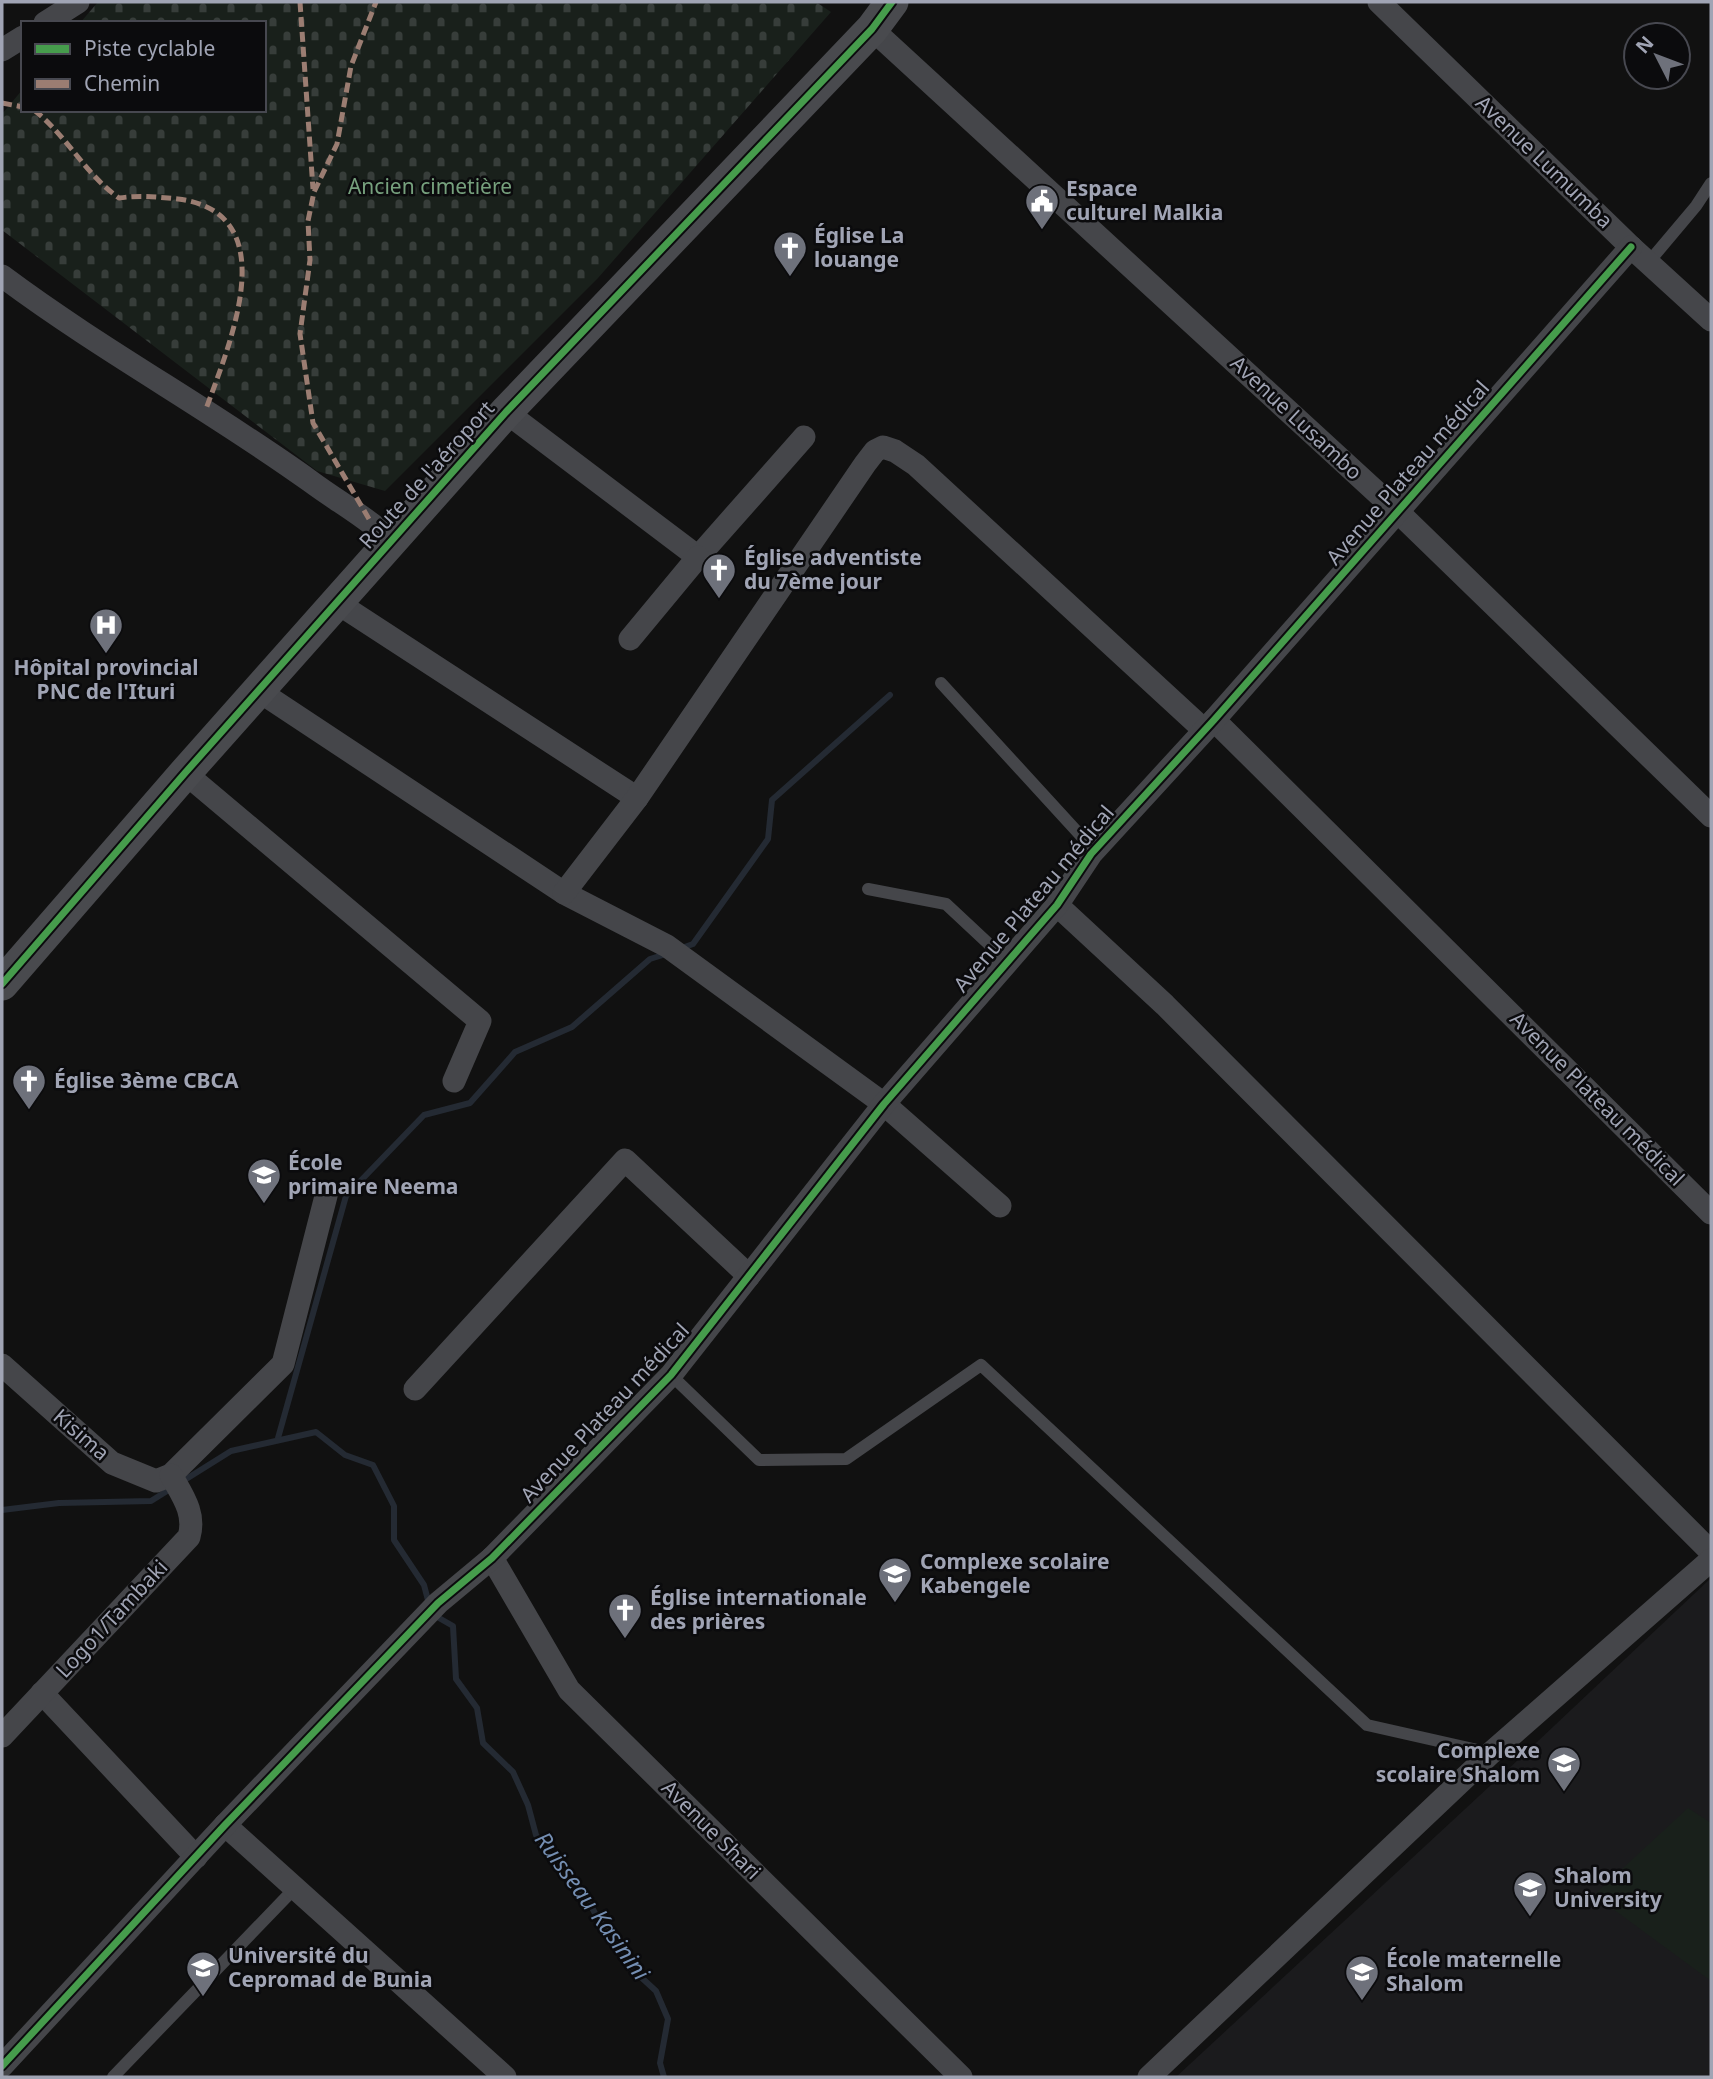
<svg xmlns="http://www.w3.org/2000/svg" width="1713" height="2079" font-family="'Noto Sans',sans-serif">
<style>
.built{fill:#1b1b1d}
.cemetery{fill:url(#cemetery-stones)}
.park{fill:#19201b}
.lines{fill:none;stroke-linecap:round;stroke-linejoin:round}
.stream{stroke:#242a33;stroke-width:6}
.lane{stroke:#45464a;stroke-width:12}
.street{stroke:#45464a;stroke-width:23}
.secondary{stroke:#494a4e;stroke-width:33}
.quiet{stroke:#9b7d72;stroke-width:5;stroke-dasharray:10 5;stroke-linecap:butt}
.cycleway-casing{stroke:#0b0b0d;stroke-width:11}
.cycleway{stroke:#469c4c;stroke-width:7}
.labels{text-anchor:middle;stroke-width:5;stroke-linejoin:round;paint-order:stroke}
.street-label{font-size:21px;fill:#a0a4b4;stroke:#0b0b0d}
.park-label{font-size:21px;fill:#76a07d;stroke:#0b0b0d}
.poi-label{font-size:21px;font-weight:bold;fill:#a0a4b4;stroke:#0b0b0d;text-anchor:start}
.water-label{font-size:23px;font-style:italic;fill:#748eb2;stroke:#0b0b0d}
</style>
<defs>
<pattern id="cemetery-stones" width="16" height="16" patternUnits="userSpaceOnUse" patternTransform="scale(1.75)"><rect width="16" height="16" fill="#19201b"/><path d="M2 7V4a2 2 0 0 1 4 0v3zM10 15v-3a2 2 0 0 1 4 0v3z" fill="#373d3a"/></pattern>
</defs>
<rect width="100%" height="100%" fill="#111"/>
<!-- built -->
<polygon class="built" points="1711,1578 1711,2077 1176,2077 1519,1759"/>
<!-- cemetery -->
<polygon class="cemetery" points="98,2 816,2 831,12 598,278 385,491 317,471 2,230 2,114 23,89 23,110 264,110 264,23 80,23"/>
<!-- park -->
<polygon class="park" points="1688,1808 1711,1823 1711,1981 1594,1895"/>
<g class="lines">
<!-- stream -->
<g class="stream">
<polyline points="679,949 693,944 768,839 772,800 890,695"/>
<polyline points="278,1438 346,1196 424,1115 470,1103 515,1052 572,1027 650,959 669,953"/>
<polyline points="2,1510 59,1503 151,1501 231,1451 316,1432 345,1455 373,1465 394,1506 394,1540 424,1585 429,1604"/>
<polyline points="432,1614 453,1626 456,1679 477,1708 483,1743 513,1772 528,1805 536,1835 559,1869 585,1894 599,1921 619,1942 630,1967 656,1991 668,2019 660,2063 664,2077"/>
</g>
<!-- lane -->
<g class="lane">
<polyline points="1648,263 1696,206 1711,183"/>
<polyline points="941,683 1082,837 1091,854"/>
<polyline points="868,889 946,904 1007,961"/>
<polyline points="671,1375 759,1460 846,1459 981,1365 1367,1725 1491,1753"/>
<polyline points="113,2077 295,1888"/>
</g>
<!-- street -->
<g class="street">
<polyline points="1379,2 1631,247 1711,320"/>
<polyline points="45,23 78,2"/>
<polyline points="872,29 1397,511 1711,816"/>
<polyline points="2,50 23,37"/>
<path d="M2,276C101,350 210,409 310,481C338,502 367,517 392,541"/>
<polyline points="506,412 698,557 804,437"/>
<polyline points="336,602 637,798"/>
<polyline points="630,639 698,557"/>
<polyline points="259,691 564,893 667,946 884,1104 1000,1206"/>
<polyline points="1214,720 1711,1213"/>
<polyline points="185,773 480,1021 454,1081"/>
<polyline points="564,893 637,798 865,464 875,451 883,447 895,451 916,465 1203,729"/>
<polyline points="1057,905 1165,1005 1711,1552"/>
<polyline points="2,1365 112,1463 156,1481 171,1475 283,1364 326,1196"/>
<polyline points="415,1389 625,1160 749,1276"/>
<polyline points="492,1558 569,1690 961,2077"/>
<polyline points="42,1693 196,1857"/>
<path d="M2,1736L189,1537C196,1513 182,1495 171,1475"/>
<polyline points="225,1825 505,2077"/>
<polyline points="2,2066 225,1825 438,1603 492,1558 671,1375 884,1104 1057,905 1091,854 1214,720 1631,247"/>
<polyline points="1149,2077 1491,1753 1711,1560"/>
</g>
<!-- secondary -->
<polyline class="secondary" points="2,984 185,773 506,412 872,29 892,2"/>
<!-- quiet -->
<g class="quiet">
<polyline points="300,2 313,189"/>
<polyline points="2,103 23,107"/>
<path d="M34,110C67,136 85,174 119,198C140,195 157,197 178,199C287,213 229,345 206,409"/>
<polyline points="369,519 313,423 300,334 310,260 308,221 314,192 337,144 351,66 376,2"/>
</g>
<!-- cycleway casing -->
<g class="cycleway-casing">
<g id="cycleway">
<polyline points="2,984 185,773 506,412 872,29 892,2"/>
<polyline points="2,2066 225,1825 438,1603 492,1558 671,1375 884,1104 1057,905 1091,854 1214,720 1631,247"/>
</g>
</g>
<!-- cycleway -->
<use href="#cycleway" class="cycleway"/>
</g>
<!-- icons -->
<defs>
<g id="civic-pin" transform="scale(1.75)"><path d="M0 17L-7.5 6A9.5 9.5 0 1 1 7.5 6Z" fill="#6e717b" stroke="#0b0b0d"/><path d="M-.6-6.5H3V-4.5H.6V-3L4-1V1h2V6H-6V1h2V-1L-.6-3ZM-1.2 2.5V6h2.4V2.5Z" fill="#fff"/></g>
<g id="church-pin" transform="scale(1.75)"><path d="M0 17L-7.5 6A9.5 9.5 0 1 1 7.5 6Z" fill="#6e717b" stroke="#0b0b0d"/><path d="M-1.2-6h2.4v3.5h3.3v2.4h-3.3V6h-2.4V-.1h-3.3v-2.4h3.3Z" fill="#fff"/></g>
<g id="hospital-pin" transform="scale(1.75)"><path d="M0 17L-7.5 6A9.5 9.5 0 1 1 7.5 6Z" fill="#6e717b" stroke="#0b0b0d"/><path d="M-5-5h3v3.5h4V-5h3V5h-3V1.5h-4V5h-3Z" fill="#fff"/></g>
<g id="school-pin" transform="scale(1.75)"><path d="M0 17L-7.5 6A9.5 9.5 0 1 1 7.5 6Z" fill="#6e717b" stroke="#0b0b0d"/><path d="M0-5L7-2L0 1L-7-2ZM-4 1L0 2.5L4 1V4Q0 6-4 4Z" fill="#fff"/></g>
<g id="university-pin" transform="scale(1.75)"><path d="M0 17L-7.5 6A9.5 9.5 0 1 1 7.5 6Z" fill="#6e717b" stroke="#0b0b0d"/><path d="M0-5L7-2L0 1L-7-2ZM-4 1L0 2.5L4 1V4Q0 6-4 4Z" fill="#fff"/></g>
</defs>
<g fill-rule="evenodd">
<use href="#civic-pin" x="1042" y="201"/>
<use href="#church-pin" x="790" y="248"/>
<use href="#church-pin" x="719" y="570"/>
<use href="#hospital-pin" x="106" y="625"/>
<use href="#church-pin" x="29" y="1081"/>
<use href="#school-pin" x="264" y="1175"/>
<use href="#school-pin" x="895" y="1574"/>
<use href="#church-pin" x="625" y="1610"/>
<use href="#school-pin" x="1564" y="1763"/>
<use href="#university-pin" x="1530" y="1888"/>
<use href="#university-pin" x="203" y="1968"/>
<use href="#school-pin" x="1362" y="1972"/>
</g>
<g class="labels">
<!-- street labels -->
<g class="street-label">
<text transform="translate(1544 162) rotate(44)" y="7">Avenue Lumumba</text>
<text transform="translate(1296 418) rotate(43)" y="7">Avenue Lusambo</text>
<text transform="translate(1408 473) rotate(-49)" y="7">Avenue Plateau médical</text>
<text transform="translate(427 475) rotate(-48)" y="7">Route de l'aéroport</text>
<text transform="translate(1034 899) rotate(-50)" y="7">Avenue Plateau médical</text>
<text transform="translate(1597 1099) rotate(45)" y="7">Avenue Plateau médical</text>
<text transform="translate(605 1413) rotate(-47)" y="7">Avenue Plateau médical</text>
<text transform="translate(81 1435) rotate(41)" y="7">Kisima</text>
<text transform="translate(112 1619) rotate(-47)" y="7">Logo1/Tambaki</text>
<text transform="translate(711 1830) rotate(45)" y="7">Avenue Shari</text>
</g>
<!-- park labels -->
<g class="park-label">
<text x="430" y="194">Ancien cimetière</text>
</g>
<!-- poi labels -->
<g class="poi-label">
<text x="1066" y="196">Espace<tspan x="1066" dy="24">culturel Malkia</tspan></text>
<text x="814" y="243">Église La<tspan x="814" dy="24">louange</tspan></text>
<text x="744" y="565">Église adventiste<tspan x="744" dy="24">du 7ème jour</tspan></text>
<text x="106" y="675" text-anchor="middle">Hôpital provincial<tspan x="106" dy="24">PNC de l'Ituri</tspan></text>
<text x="54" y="1088">Église 3ème CBCA</text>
<text x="288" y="1170">École<tspan x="288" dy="24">primaire Neema</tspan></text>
<text x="920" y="1569">Complexe scolaire<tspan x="920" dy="24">Kabengele</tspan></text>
<text x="650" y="1605">Église internationale<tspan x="650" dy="24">des prières</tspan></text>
<text x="1540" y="1758" text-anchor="end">Complexe<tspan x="1540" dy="24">scolaire Shalom</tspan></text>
<text x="1554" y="1883">Shalom<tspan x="1554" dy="24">University</tspan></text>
<text x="228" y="1963">Université du<tspan x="228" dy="24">Cepromad de Bunia</tspan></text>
<text x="1386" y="1967">École maternelle<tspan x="1386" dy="24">Shalom</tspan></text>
</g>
<!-- water labels -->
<g class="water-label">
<text transform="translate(592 1906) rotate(54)" y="8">Ruisseau Kasinini</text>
</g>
</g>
<!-- border -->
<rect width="1713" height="2079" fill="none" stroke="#a0a4b4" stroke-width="7"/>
<!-- legend -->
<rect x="21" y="21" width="245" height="91" fill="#0b0b0d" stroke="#474850" stroke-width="2"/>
<rect x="35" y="44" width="35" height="10" fill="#469c4c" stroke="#474850" stroke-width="2"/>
<text x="84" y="56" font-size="21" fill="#a0a4b4">Piste cyclable</text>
<rect x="35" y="79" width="35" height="10" fill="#9b7d72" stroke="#474850" stroke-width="2"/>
<text x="84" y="91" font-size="21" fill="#a0a4b4">Chemin</text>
<!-- north arrow -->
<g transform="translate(1657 56) rotate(312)"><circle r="33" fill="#0b0b0d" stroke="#474850" stroke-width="2"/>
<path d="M0-5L12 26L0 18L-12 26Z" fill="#6e717b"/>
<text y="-10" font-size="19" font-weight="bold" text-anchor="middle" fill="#a0a4b4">N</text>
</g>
</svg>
